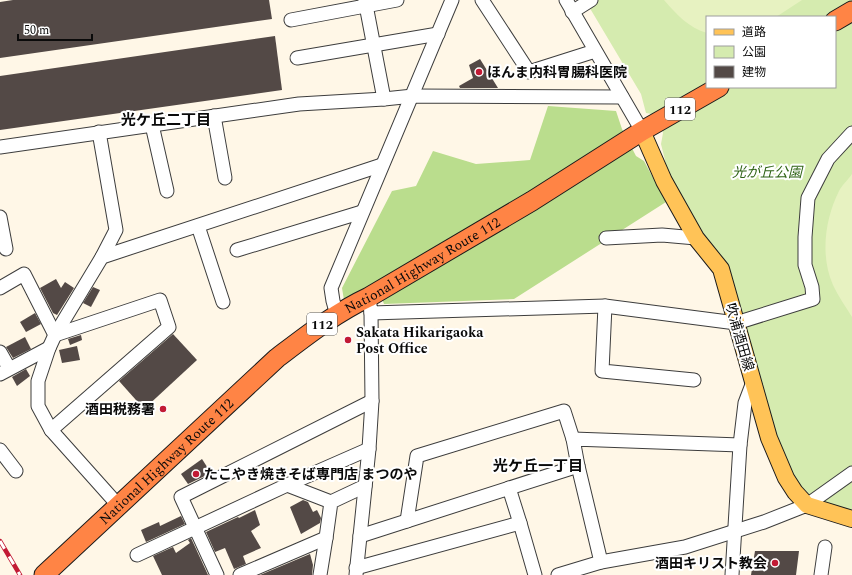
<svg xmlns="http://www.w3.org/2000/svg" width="852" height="575" font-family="Spectral,'Noto Sans JP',serif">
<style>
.green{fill:#d5ebaf;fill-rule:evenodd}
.forest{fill:#badd8d}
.pitch{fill:#e7f2c1}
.building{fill:#534946}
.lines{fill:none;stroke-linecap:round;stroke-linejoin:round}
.minor-casing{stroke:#3d3d3d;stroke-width:15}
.major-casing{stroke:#1b1b1b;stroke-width:18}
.highway-casing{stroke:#1b1b1b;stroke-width:21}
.minor{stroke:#fff;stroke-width:13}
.major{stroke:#ffc357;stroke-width:16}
.highway{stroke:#ff8445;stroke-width:19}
.rail-casing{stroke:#c21a35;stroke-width:4.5}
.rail{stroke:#fff;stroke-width:3;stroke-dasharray:9;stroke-linecap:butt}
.poi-dot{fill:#c21a35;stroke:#fff;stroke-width:1.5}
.labels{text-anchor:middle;stroke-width:4;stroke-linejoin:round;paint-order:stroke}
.shield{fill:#fff;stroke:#545454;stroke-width:1}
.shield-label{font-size:13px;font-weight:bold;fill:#0a0a0a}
.poi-label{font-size:14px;font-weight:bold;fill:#0a0a0a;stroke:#fff;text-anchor:start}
.park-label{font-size:14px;font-style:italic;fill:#306417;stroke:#fff}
.street-label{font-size:14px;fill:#0a0a0a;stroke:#fff}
.neighbourhood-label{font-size:15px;font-weight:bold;fill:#0a0a0a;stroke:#fff}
</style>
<rect width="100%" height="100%" fill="#fff7e7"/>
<!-- green -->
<path class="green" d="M585,0H852V521L811,496L796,481L782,462L723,265L667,175L665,160L661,144L663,133L658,115L646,113L641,94ZM707,17H835V87H707Z"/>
<!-- forest -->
<polygon class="forest" points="548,106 616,111 622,129 636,156 644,161 666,202 514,299 384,304 376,283 344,300 342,288 392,191 416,186 433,151 476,164 530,160"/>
<!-- pitch -->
<g class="pitch">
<path d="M664,0H802L776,17H707V33C689,28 676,14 664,0Z"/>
<path d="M852,174V317C846,307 838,296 833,285C820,256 825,219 839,191C842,185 848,180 852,174Z"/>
</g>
<!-- building -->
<g class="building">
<polygon points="13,0 269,0 272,19 0,58 0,2"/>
<polygon points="275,36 282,90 0,130 0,76"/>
<polygon points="480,59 498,88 460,88 459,86 473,78 469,65"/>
<polygon points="56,279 61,288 65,282 74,288 57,315 53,313 40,288"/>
<polygon points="93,287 100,290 91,307 83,303"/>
<polygon points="35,313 41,324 26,332 20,322"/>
<polygon points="173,334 197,360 144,409 119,381"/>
<polygon points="81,335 82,340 70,345 68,339"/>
<polygon points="25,337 31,349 13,358 6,347"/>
<polygon points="77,346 80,360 62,363 59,350"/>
<polygon points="26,369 30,376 17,386 12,377"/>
<polygon points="202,459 211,473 188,484 181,474"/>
<polygon points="303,500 308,502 313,512 317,510 321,518 320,523 301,534 290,507"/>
<polygon points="255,510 260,525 251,531 261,548 243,556 246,564 234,569 225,548 215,552 206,532 238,517 239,518"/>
<polygon points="181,516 185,524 146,542 141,530 159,522 160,526"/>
<polygon points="191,538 208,575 162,575 153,556 173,547 176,553 190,543 188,540"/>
<polygon points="755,551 799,551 796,575 751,575"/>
<polygon points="310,554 313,565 312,575 260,575"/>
</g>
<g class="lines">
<!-- minor casing -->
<g class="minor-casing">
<g id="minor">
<polyline points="365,0 384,99"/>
<polyline points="482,0 529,72 595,51"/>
<polyline points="566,0 642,131"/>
<polyline points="572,12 591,0"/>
<polyline points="291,20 397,0"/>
<polyline points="297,58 438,34"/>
<polyline points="214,116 225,178"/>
<polyline points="152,125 167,191"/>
<polyline points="99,132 116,230 102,257"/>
<polyline points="0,147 299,104 384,99 413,96 622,97"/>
<polyline points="0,217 6,249"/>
<polyline points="198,226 223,302"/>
<polyline points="606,238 662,235 696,238"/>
<polyline points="237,250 362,212"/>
<polyline points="0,288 24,274 55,335"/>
<polyline points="369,297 371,313 605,306 736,323 813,299 812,287 805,265 805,237 808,198 828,159 852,133"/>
<polyline points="605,306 602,371 694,380"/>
<polyline points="337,315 333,301 331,288 452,0"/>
<polyline points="0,352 9,368"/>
<polyline points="0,374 49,348"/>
<polyline points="51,430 169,327 160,300 55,335"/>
<polyline points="0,450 16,471"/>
<polyline points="287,485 331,502"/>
<polyline points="509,488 520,523"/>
<polyline points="118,505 51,430 38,406 38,381 49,348 55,335 102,257 382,165"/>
<polyline points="407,521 417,456 564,411 573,439"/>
<polyline points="360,536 578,466"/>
<polyline points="137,555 287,485 369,449"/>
<polyline points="601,562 578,466 573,439 740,445"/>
<polyline points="356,568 520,523 535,575"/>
<polyline points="217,575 181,497 372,401"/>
<polyline points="240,575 326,538 331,502 365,486"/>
<polyline points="320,575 326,538"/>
<polyline points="356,575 369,449 372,401 371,313"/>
<polyline points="558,575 601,562 685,547 764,522 807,505 852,473"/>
<polyline points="732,575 740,445 745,403 753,382"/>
<polyline points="821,575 825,547"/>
</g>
</g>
<!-- major casing -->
<g class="major-casing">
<polyline id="major" points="642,131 664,181 696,238 721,269 769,438 786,478 795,492 807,505 852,519"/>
</g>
<!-- highway casing -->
<g class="highway-casing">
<g id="highway">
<polyline points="835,21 852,11"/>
<path id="s1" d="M44,575L277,358C306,336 335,313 369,297L532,201L642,131L719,87"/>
</g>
</g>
<!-- minor -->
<use href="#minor" class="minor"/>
<!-- major -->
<use href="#major" class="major"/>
<!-- highway -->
<use href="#highway" class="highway"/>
<!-- rail casing -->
<g class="rail-casing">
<polyline id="rail" points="0,541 20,575"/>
</g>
<!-- rail -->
<use href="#rail" class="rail"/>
</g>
<!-- markers -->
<g class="poi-dot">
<circle cx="479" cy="72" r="4"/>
<circle cx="348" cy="340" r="4"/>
<circle cx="163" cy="409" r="4"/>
<circle cx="196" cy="474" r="4"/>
<circle cx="775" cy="563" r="4"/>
</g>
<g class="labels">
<!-- shield labels -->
<g class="shield">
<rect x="665" y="98" width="30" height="22" rx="3"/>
<rect x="307" y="313" width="30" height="22" rx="3"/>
</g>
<g class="shield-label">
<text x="680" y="114">112</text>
<text x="322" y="329">112</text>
</g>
<!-- poi labels -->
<g class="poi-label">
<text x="487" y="77">ほんま内科胃腸科医院</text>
<text x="356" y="337">Sakata Hikarigaoka<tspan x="356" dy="16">Post Office</tspan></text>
<text x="155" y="414" text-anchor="end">酒田税務署</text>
<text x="204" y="479">たこやき焼きそば専門店 まつのや</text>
<text x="767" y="568" text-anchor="end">酒田キリスト教会</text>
</g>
<!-- park labels -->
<g class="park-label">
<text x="767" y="177">光が丘公園</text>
</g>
<!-- street labels -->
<g class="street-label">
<text dy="5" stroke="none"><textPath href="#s1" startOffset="491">National Highway Route 112</textPath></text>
<text transform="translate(740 337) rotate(74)" y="5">吹浦酒田線</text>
<text dy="5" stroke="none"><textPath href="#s1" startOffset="167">National Highway Route 112</textPath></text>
</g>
<!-- neighbourhood labels -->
<g class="neighbourhood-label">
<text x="166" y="125">光ケ丘二丁目</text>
<text x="538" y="471">光ケ丘一丁目</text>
</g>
</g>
<!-- legend -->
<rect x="706" y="16" width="130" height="72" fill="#ffffff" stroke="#9d9d9d"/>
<rect x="714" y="29" width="20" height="6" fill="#ffc357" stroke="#9d9d9d"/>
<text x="742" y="36" font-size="12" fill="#0a0a0a">道路</text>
<rect x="714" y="46" width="20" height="12" fill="#d5ebaf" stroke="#9d9d9d"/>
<text x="742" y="56" font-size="12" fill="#0a0a0a">公園</text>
<rect x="714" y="66" width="20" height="12" fill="#534946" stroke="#9d9d9d"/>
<text x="742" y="76" font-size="12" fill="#0a0a0a">建物</text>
<!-- scale -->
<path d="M18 34v6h74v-6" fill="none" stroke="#0a0a0a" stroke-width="2"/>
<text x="24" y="34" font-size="12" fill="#0a0a0a" stroke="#ffffff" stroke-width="3" paint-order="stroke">50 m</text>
</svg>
